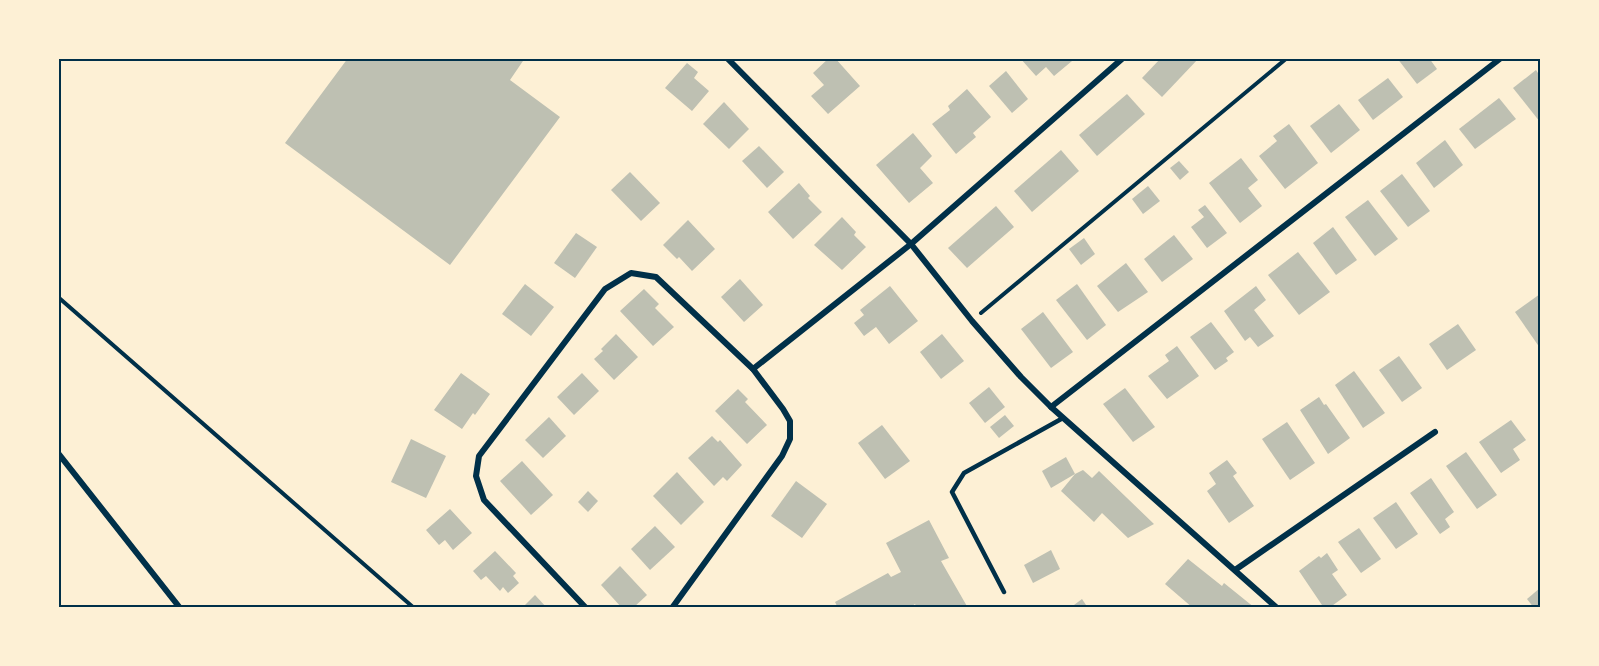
<svg xmlns="http://www.w3.org/2000/svg" width="1599" height="666" font-family="'Work Sans',sans-serif">
<style>
.building{fill:#bec0b2}
.lines{fill:none;stroke-linecap:round;stroke-linejoin:round}
.path{stroke:#003049;stroke-width:4}
.service{stroke:#003049;stroke-width:4.5}
.minor{stroke:#003049;stroke-width:6}
.neatline{fill:none;stroke:#003049;stroke-width:2}
</style>
<rect width="100%" height="100%" fill="#fdf0d5"/>
<!-- building -->
<g class="building">
<polygon points="348,58 525,58 510,80 560,117 450,265 285,143"/>
<polygon points="829,58 835,58 860,86 828,114 811,96 824,85 813,73"/>
<polygon points="1020,58 1070,58 1072,61 1054,76 1046,67 1036,76"/>
<polygon points="1161,58 1199,58 1162,97 1142,78"/>
<polygon points="1397,58 1429,58 1437,69 1417,84"/>
<polygon points="687,63 698,72 694,78 709,91 692,111 665,88"/>
<polygon points="1536,70 1540,76 1540,122 1513,88"/>
<polygon points="1006,71 1028,99 1012,113 989,86"/>
<polygon points="1388,78 1403,97 1373,120 1358,100"/>
<polygon points="967,89 991,117 973,133 976,137 956,154 932,124 950,110 948,106"/>
<polygon points="1127,94 1145,114 1097,156 1079,135"/>
<polygon points="1499,98 1516,119 1475,149 1459,129"/>
<polygon points="724,102 749,129 729,149 703,124"/>
<polygon points="1339,104 1360,130 1331,153 1310,126"/>
<polygon points="1289,124 1318,163 1285,189 1259,156 1277,141 1273,136"/>
<polygon points="913,133 932,156 920,168 933,183 909,203 876,165"/>
<polygon points="1445,140 1463,165 1434,188 1416,163"/>
<polygon points="759,146 784,172 767,188 742,161"/>
<polygon points="1061,150 1079,171 1032,212 1014,191"/>
<polygon points="1241,158 1258,180 1248,188 1262,206 1240,223 1209,183"/>
<polygon points="1179,161 1189,172 1180,180 1170,168"/>
<polygon points="630,172 660,203 641,221 611,190"/>
<polygon points="1402,174 1430,211 1408,227 1380,191"/>
<polygon points="799,183 810,196 808,198 822,212 793,239 768,212"/>
<polygon points="1148,186 1160,201 1143,214 1132,199"/>
<polygon points="1368,200 1398,239 1375,256 1345,217"/>
<polygon points="1205,205 1227,233 1207,248 1191,227 1204,217 1198,210"/>
<polygon points="996,206 1014,227 967,268 948,248"/>
<polygon points="842,217 856,232 854,235 866,247 842,270 814,245"/>
<polygon points="688,220 715,249 692,271 679,257 677,259 663,245"/>
<polygon points="1333,227 1357,260 1336,275 1313,243"/>
<polygon points="576,233 597,247 575,278 554,263"/>
<polygon points="1174,235 1193,259 1162,282 1144,259"/>
<polygon points="1084,238 1095,254 1081,265 1069,249"/>
<polygon points="1298,252 1330,292 1299,315 1268,275"/>
<polygon points="1126,263 1148,292 1118,312 1097,286"/>
<polygon points="740,279 763,305 744,322 721,297"/>
<polygon points="525,284 554,307 531,336 502,314"/>
<polygon points="1077,284 1106,325 1087,340 1056,300"/>
<polygon points="890,286 918,321 889,344 876,327 864,336 854,323 864,315 860,310"/>
<polygon points="1256,286 1266,300 1254,310 1274,336 1258,347 1250,337 1245,341 1224,311"/>
<polygon points="644,289 659,304 655,308 674,327 653,346 620,311"/>
<polygon points="1540,294 1540,348 1515,312"/>
<polygon points="1043,312 1073,352 1051,368 1021,329"/>
<polygon points="1211,322 1234,352 1226,358 1228,361 1215,370 1190,337"/>
<polygon points="1458,324 1476,350 1447,370 1429,344"/>
<polygon points="616,334 638,357 614,380 594,359 603,351 601,349"/>
<polygon points="942,334 964,361 941,379 920,352"/>
<polygon points="1177,346 1199,376 1167,399 1148,376 1169,361 1165,355"/>
<polygon points="1399,356 1422,388 1402,402 1379,370"/>
<polygon points="1354,371 1385,413 1363,428 1335,385"/>
<polygon points="461,373 490,394 475,415 473,413 462,429 434,410"/>
<polygon points="582,373 599,391 574,415 557,397"/>
<polygon points="989,387 1005,407 985,423 969,403"/>
<polygon points="1125,388 1155,427 1133,442 1103,404"/>
<polygon points="738,389 748,399 745,402 767,425 747,444 715,411"/>
<polygon points="1319,397 1324,405 1326,404 1350,438 1328,454 1300,410"/>
<polygon points="1005,415 1014,426 999,438 990,427"/>
<polygon points="549,417 566,436 543,458 525,440"/>
<polygon points="1511,420 1526,440 1513,449 1520,460 1501,473 1479,442"/>
<polygon points="1287,422 1315,463 1290,480 1262,439"/>
<polygon points="882,425 910,461 885,479 858,443"/>
<polygon points="712,436 718,442 720,440 742,465 727,481 723,477 714,486 688,458"/>
<polygon points="411,439 446,456 426,498 391,482"/>
<polygon points="1466,452 1497,495 1477,509 1446,466"/>
<polygon points="1066,457 1075,474 1051,488 1042,471"/>
<polygon points="1227,460 1237,473 1233,476 1254,506 1229,523 1207,491 1216,484 1209,473"/>
<polygon points="522,461 553,495 531,515 500,481"/>
<polygon points="1083,470 1092,478 1099,471 1154,524 1128,538 1102,513 1094,522 1061,491 1075,474"/>
<polygon points="677,472 704,502 681,525 653,496"/>
<polygon points="1431,478 1454,512 1445,519 1450,527 1440,534 1410,493"/>
<polygon points="796,481 827,504 802,538 771,516"/>
<polygon points="588,491 598,501 588,512 578,502"/>
<polygon points="1396,502 1418,534 1396,549 1373,518"/>
<polygon points="450,509 472,533 453,550 445,540 439,545 426,530"/>
<polygon points="929,520 949,558 941,561 968,608 917,608 915,604 909,608 838,608 835,602 888,573 891,577 901,572 886,543"/>
<polygon points="655,526 675,547 650,570 631,549"/>
<polygon points="1359,528 1381,559 1361,573 1338,542"/>
<polygon points="1051,550 1060,569 1033,583 1024,565"/>
<polygon points="495,551 516,573 513,576 519,583 508,593 503,587 500,591 486,576 481,580 473,571"/>
<polygon points="1327,553 1338,570 1332,574 1347,595 1329,608 1324,608 1299,571 1319,556 1321,558"/>
<polygon points="1188,559 1222,586 1224,583 1255,608 1193,608 1165,584"/>
<polygon points="620,566 647,595 633,608 622,608 601,585"/>
<polygon points="1540,588 1540,608 1534,608 1527,599"/>
<polygon points="535,595 547,608 522,608"/>
<polygon points="1082,599 1088,608 1070,608"/>
</g>
<g class="lines">
<!-- path -->
<g class="path">
<polyline points="58,297 414,608"/>
<polyline points="981,313 1287,58"/>
</g>
<!-- service -->
<polyline class="service" points="1004,592 952,492 964,473 1063,418"/>
<!-- minor -->
<g class="minor">
<polyline points="727,58 911,244 972,321 1021,377 1051,407 1277,608"/>
<polyline points="753,369 911,244 1123,58"/>
<polyline points="1051,407 1501,58"/>
<polyline points="58,453 180,608"/>
<polyline points="1235,570 1435,432"/>
<polyline points="586,608 484,500 476,476 479,456 605,289 631,273 656,277 753,369 783,409 790,421 790,439 782,456 672,608"/>
</g>
</g>
<!-- border -->
<rect width="1599" height="666" fill="none" stroke="#fdf0d5" stroke-width="120"/>
<rect x="60" y="60" width="1479" height="546" class="neatline"/>
</svg>
